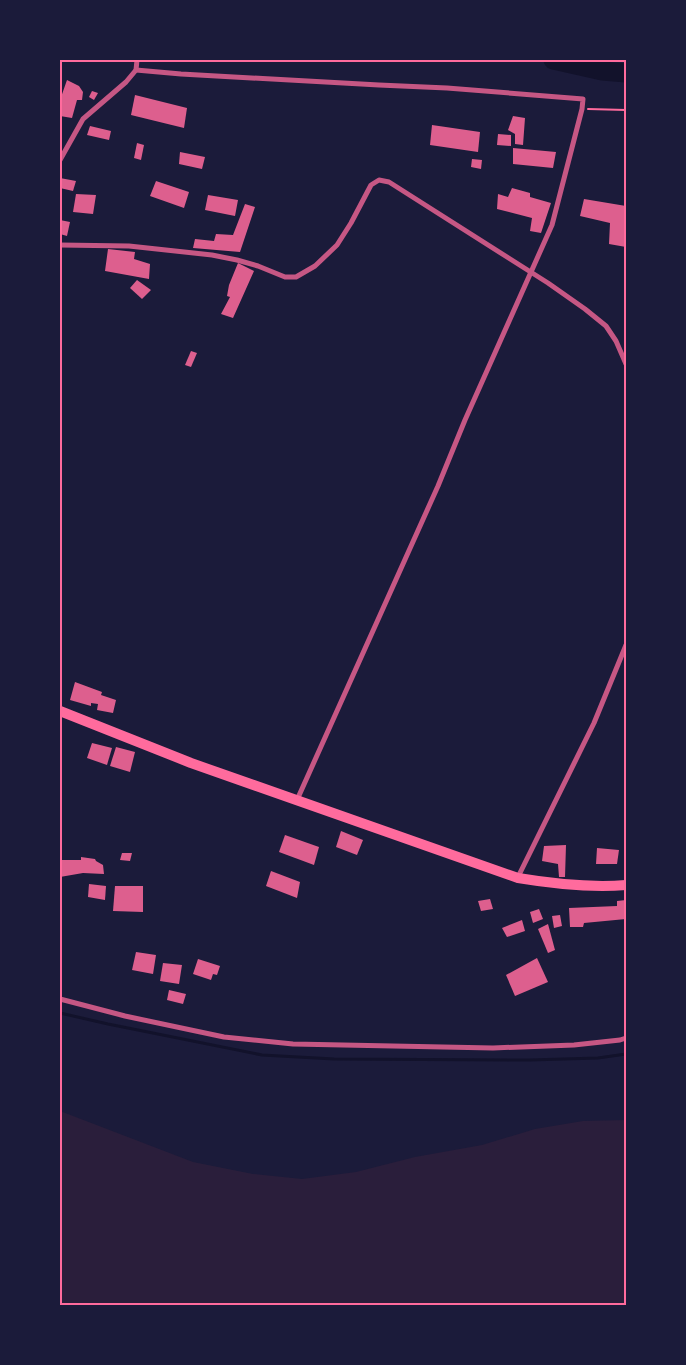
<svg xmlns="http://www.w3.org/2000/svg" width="686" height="1365" font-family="'PT Sans Narrow',sans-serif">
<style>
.green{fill:#2a1e3b}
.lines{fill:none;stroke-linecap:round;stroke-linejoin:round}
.stream{stroke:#12122b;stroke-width:3}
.river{stroke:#12122b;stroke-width:19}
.building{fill:#dd5f8e}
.path{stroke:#ff6b9d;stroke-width:2}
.minor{stroke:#c65784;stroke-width:5}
.trunk{stroke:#ff6b9d;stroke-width:10}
.neatline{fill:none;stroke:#ff6b9d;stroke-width:2}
</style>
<rect width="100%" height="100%" fill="#1b1b3a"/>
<!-- green -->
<polygon class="green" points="60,1111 193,1162 253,1174 302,1179 356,1172 415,1157 482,1145 535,1129 583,1121 626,1120 626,1305 60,1305"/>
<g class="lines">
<!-- stream -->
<polyline class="stream" points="60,1013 108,1024 262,1055 334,1059 530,1060 598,1058 626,1054"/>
<!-- river -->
<polyline class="river" points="553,60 602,71 626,73"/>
</g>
<!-- building -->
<g class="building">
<polygon points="67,80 79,86 83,92 82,100 77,100 72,118 60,116 60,100"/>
<polygon points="92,91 98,93 94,100 89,97"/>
<polygon points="135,95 187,108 184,128 131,115"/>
<polygon points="513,116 525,118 523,145 515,144 515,134 508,130"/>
<polygon points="432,125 480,132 478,152 430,145"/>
<polygon points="90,126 111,131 109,140 87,135"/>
<polygon points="498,134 511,135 511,146 497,145"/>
<polygon points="137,143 144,145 141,160 134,158"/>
<polygon points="513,148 556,152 553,168 513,164"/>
<polygon points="180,152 205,157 202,169 179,164"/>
<polygon points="472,159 482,160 481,169 471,167"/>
<polygon points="60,178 76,181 73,191 60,188"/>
<polygon points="156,181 189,192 184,208 150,196"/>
<polygon points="512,188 530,193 530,197 551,203 541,233 530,231 532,218 497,209 498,194 508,197"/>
<polygon points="76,194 96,195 93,214 73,212"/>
<polygon points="208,195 238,200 235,216 205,210"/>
<polygon points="584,199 626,206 626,247 609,244 610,223 580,216"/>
<polygon points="245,204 255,207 240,252 193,248 195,239 214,241 216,234 233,235"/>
<polygon points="60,220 70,222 67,236 60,234"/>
<polygon points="108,249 135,252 134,259 150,264 149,279 105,271"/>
<polygon points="238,263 254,271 233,318 221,314 230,297 227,296 229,285"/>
<polygon points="137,280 151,290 142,299 130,288"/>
<polygon points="191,351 197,353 191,367 185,365"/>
<polygon points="75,682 102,692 101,695 116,700 113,713 97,710 98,704 91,703 91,706 70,700"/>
<polygon points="92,743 112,748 107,765 87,758"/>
<polygon points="116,747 135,752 130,772 110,766"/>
<polygon points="341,831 363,840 357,855 336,847"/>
<polygon points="285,835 319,847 314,865 279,852"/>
<polygon points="566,845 565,877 559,877 558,864 542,861 544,846"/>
<polygon points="597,848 619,850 617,864 596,864"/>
<polygon points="122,853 132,853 130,861 120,860"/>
<polygon points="60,856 62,860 81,860 81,857 95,859 96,861 103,865 104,874 83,873 60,877"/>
<polygon points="271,871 300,882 297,898 266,886"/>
<polygon points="89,884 106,886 105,900 88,897"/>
<polygon points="115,886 143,886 143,912 113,911"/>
<polygon points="490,899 493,909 481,911 478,901"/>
<polygon points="626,900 626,919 584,923 583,927 570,927 569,908 617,906 617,901"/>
<polygon points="539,909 543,919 533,923 530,912"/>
<polygon points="560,915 562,926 554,928 552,916"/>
<polygon points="522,920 525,931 507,937 502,928"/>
<polygon points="548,924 555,950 548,953 538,929"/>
<polygon points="136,952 156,955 153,974 132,970"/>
<polygon points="537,958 548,982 515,996 506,975"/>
<polygon points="198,959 220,966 217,975 213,974 211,980 193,974"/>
<polygon points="163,963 182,965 179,984 160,981"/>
<polygon points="169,990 186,994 183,1004 167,1000"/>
</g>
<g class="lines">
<!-- path -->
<polyline class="path" points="588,109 626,110"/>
<!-- minor -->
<g class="minor">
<polyline points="136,70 181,74 379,85 447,88 583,99 582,109 552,225 465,420 438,486 297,800"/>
<polyline points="60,160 83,119 126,82 136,70 137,60"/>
<polyline points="60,245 129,246 212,255 237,260 258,266 285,277 296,277 315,266 337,245 351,223 371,185 379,180 389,182 548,283 585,309 606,326 616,341 626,364"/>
<polyline points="518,877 594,723 626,645"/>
<polyline points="60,999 125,1016 224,1037 293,1044 493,1048 574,1045 620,1040 626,1038"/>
</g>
<!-- trunk -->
<path class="trunk" d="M60,711L191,763L518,878C554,884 589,888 626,885"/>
</g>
<!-- border -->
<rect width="686" height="1365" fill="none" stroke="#1b1b3a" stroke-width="122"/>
<rect x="61" y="61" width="564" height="1243" class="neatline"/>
</svg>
